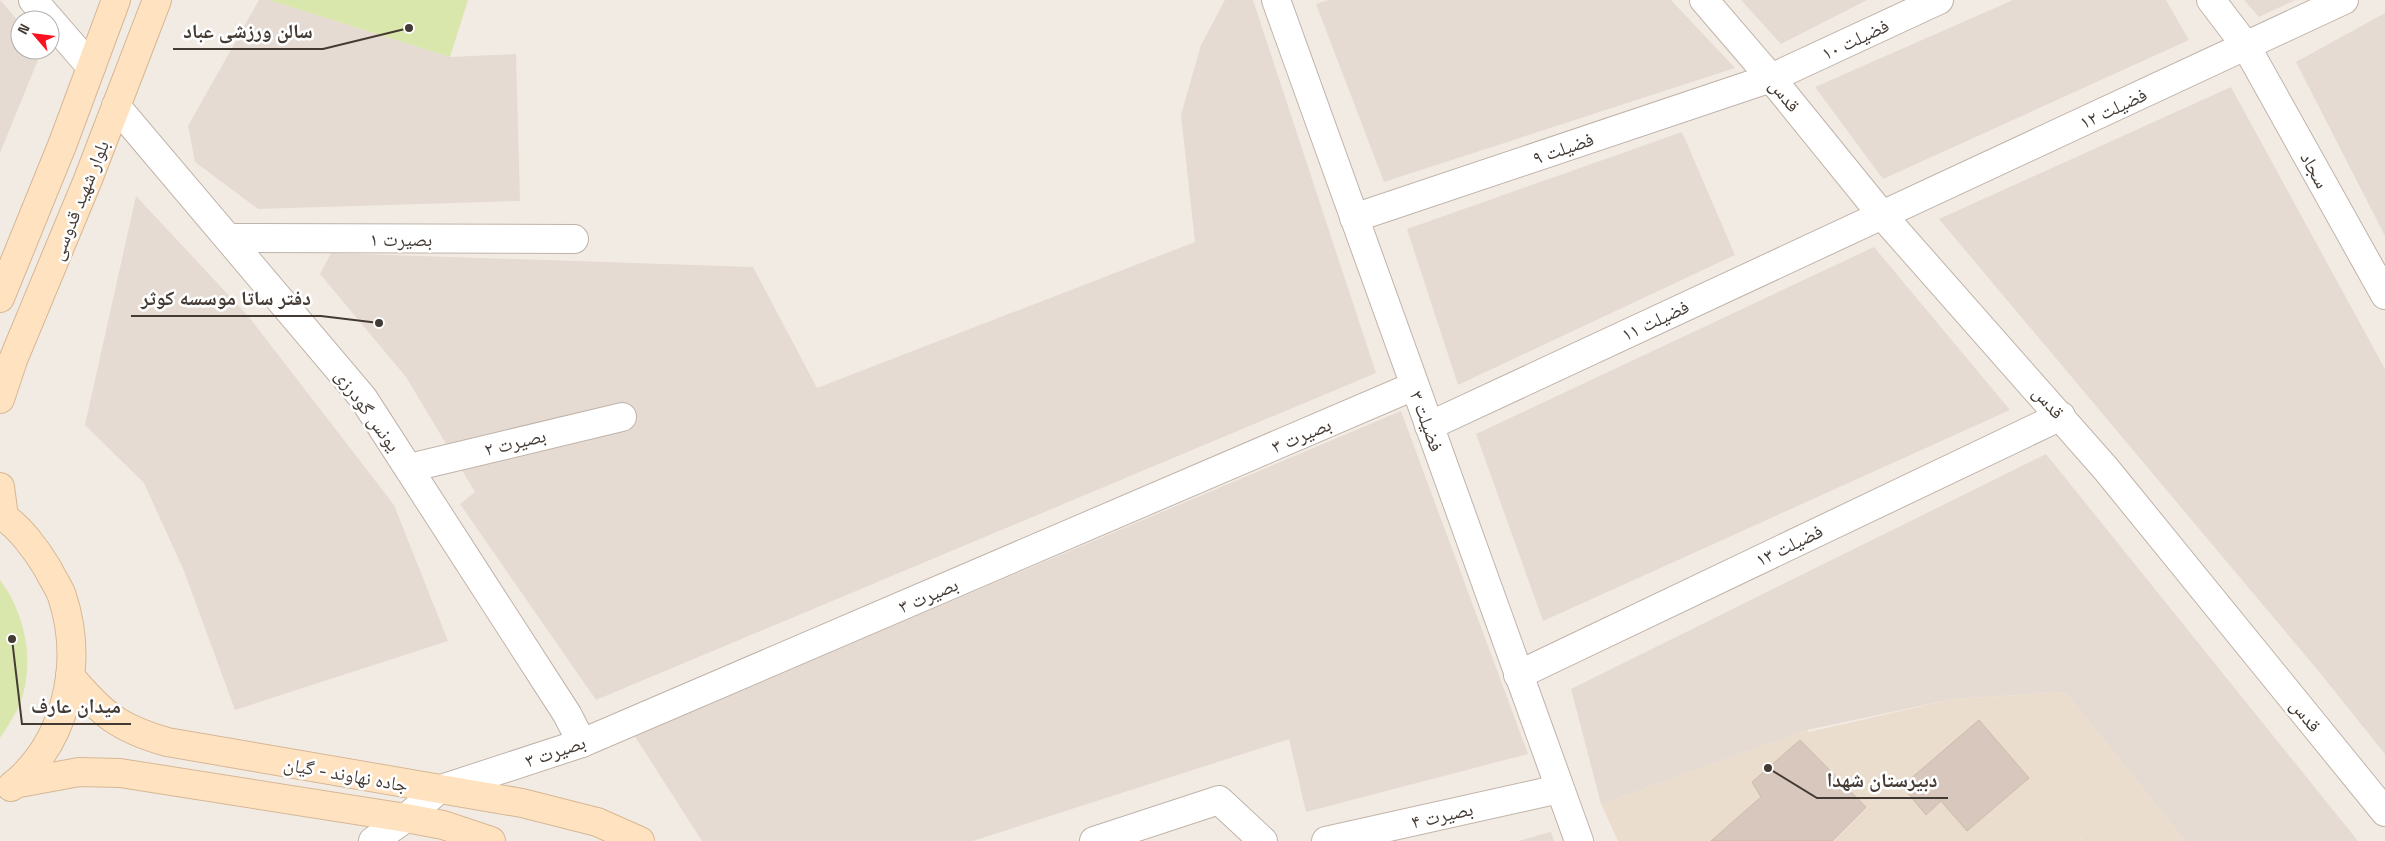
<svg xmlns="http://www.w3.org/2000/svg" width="2385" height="841" font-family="'Space Grotesk','Noto Naskh Arabic',sans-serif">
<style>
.residential{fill:#e6dbd2}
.education{fill:#ebddcd}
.green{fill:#d9e7ac}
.building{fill:#d7c7bc;stroke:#cebaac}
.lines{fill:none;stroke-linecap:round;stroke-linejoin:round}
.minor-casing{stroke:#c0b3a9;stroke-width:30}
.tertiary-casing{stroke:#c0b3a9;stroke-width:30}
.secondary-casing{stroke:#d6b795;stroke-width:30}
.minor{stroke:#fff;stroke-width:28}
.tertiary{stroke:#fff;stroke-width:28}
.secondary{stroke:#ffe3c1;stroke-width:28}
.labels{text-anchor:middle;stroke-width:5;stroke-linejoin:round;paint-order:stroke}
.street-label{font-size:19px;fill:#443a34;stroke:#fff}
.leader{fill:none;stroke:#443a34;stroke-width:2}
.callout-dot{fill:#443a34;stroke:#fff;stroke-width:2}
.callout-label{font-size:20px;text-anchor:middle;font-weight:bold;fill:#443a34;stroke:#fff;stroke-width:5;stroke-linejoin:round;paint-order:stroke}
</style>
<rect width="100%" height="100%" fill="#f2ebe4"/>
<!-- residential -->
<g class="residential">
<polygon points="0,0 20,23 20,50 42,50 0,153"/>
<polygon points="259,0 269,0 450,57 516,54 520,201 258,209 195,162 188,126"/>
<polygon points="1225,0 1253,0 1376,373 596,700 460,504 475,492 406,377 320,274 331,253 753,267 817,388 1195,242 1181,115 1201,45"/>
<polygon points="1328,0 1671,0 1735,68 1384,182 1316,4"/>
<polygon points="1741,0 1867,0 1781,44"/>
<polygon points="2013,0 2166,0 2189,40 1883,179 1815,87"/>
<polygon points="2244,0 2295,0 2259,17"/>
<polygon points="2385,13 2385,236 2296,62"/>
<polygon points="2231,87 2385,369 2385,754 2320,673 1939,219"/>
<polygon points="1682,132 1735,255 1458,385 1407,229"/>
<polygon points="136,196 249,317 394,505 448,641 235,710 184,571 144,483 85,425"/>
<polygon points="1874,247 2010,410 1543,621 1476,434"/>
<polygon points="1401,411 1528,754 1306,812 1289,739 973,841 702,841 634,735"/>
<polygon points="2046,454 2358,841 2185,841 2065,692 1953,699 1807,730 1601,804 1571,689"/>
<polygon points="1551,832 1554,841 1519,841 1550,832"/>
</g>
<!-- education -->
<polygon class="education" points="2065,692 2185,841 2080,841 2083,837 2079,841 1618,841 1601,804 1807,730 1809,732 1953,699"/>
<!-- green -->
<g class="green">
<polygon points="269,0 468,0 450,57"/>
<path d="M0,580C25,613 35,661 21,701C16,714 7,727 0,738Z"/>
</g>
<!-- building -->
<g class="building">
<polygon points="1979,720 2029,778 1967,831 1941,801 1926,815 1902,786"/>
<polygon points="1800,740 1866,807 1832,841 1711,841 1761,797 1752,782"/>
</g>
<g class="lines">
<!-- minor casing -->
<g class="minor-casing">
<g id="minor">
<polyline points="1276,0 1579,841"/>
<polyline points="1704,0 1771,78 1882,215 2106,469 2385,812"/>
<polyline points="2211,0 2246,46 2385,295"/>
<polyline points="116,106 363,398 567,714 582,743"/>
<polyline points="1354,218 1771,78 1939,0"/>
<polyline points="228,238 574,239"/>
<polyline points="1429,426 2344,0"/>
<polyline points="409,468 622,417"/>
<polyline points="1518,675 2061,416"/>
<polyline points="373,841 406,818 438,790 582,743 1414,386"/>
<polyline points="1094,841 1219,800 1263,841"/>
<polyline points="1326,841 1559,789"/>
</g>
</g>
<!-- tertiary casing -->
<g class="tertiary-casing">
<polyline id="tertiary" points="33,0 91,67"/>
</g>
<!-- secondary casing -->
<g class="secondary-casing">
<g id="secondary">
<polyline points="0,298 63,143 116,0"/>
<polyline points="0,399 13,360 87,182 157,0"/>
<polyline points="0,487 4,517"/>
<path d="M0,515C18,524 38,552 48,569C52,578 59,587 62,596C84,663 67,742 11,787"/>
<path d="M70,676C102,714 118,728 167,742L522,803L597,822L640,841"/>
<polyline points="14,784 79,772 120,773 406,818 443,825 491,841"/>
</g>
</g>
<!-- minor -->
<use href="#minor" class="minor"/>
<!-- tertiary -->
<use href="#tertiary" class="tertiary"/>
<!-- secondary -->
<use href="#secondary" class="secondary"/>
</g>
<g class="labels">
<!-- street labels -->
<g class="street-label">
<text transform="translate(1855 39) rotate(-25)" y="7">فضیلت ۱۰</text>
<text transform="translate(1785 95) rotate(51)" y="7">قدس</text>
<text transform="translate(2113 108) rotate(-25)" y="7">فضیلت ۱۲</text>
<text transform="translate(1563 148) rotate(-19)" y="7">فضیلت ۹</text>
<text transform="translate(2315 170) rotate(61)" y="7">سجاد</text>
<text transform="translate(79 200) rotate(-68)" y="7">بلوار شهید قدوسی</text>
<text x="401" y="246">بصیرت ۱</text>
<text transform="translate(1655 320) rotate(-25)" y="7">فضیلت ۱۱</text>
<text transform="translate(2049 402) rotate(49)" y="7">قدس</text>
<text transform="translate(368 410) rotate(54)" y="7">یونس گودرزی</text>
<text transform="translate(1427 421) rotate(70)" y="7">فضیلت ۳</text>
<text transform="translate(1301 435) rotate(-23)" y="7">بصیرت ۳</text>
<text transform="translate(515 442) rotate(-14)" y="7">بصیرت ۲</text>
<text transform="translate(1789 545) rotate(-26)" y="7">فضیلت ۱۳</text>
<text transform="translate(928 595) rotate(-23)" y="7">بصیرت ۳</text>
<text transform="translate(2306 715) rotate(51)" y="7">قدس</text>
<text transform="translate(555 751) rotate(-19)" y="7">بصیرت ۳</text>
<text transform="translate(346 774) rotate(10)" y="7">جاده نهاوند - گیان</text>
<text transform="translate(1442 815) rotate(-13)" y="7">بصیرت ۴</text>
</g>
</g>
<!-- callouts -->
<path class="leader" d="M409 28L323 49H173M379 323L321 316H131M12 639L22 724H131M1768 768L1817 798H1948"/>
<g class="callout-dot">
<circle cx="409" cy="28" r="5"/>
<circle cx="379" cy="323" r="5"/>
<circle cx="12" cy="639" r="5"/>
<circle cx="1768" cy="768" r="5"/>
</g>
<g class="callout-label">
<text x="248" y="38">سالن ورزشی عباد</text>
<text x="226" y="305">دفتر ساتا موسسه کوثر</text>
<text x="76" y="713">میدان عارف</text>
<text x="1882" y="787">دبیرستان شهدا</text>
</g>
<!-- north arrow -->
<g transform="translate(35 35) rotate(298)"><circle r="24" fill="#ffffff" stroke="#b4b0ae"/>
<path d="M0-4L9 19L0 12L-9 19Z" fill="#fb1220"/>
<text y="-8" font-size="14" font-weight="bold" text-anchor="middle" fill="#443a34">N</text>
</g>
</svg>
